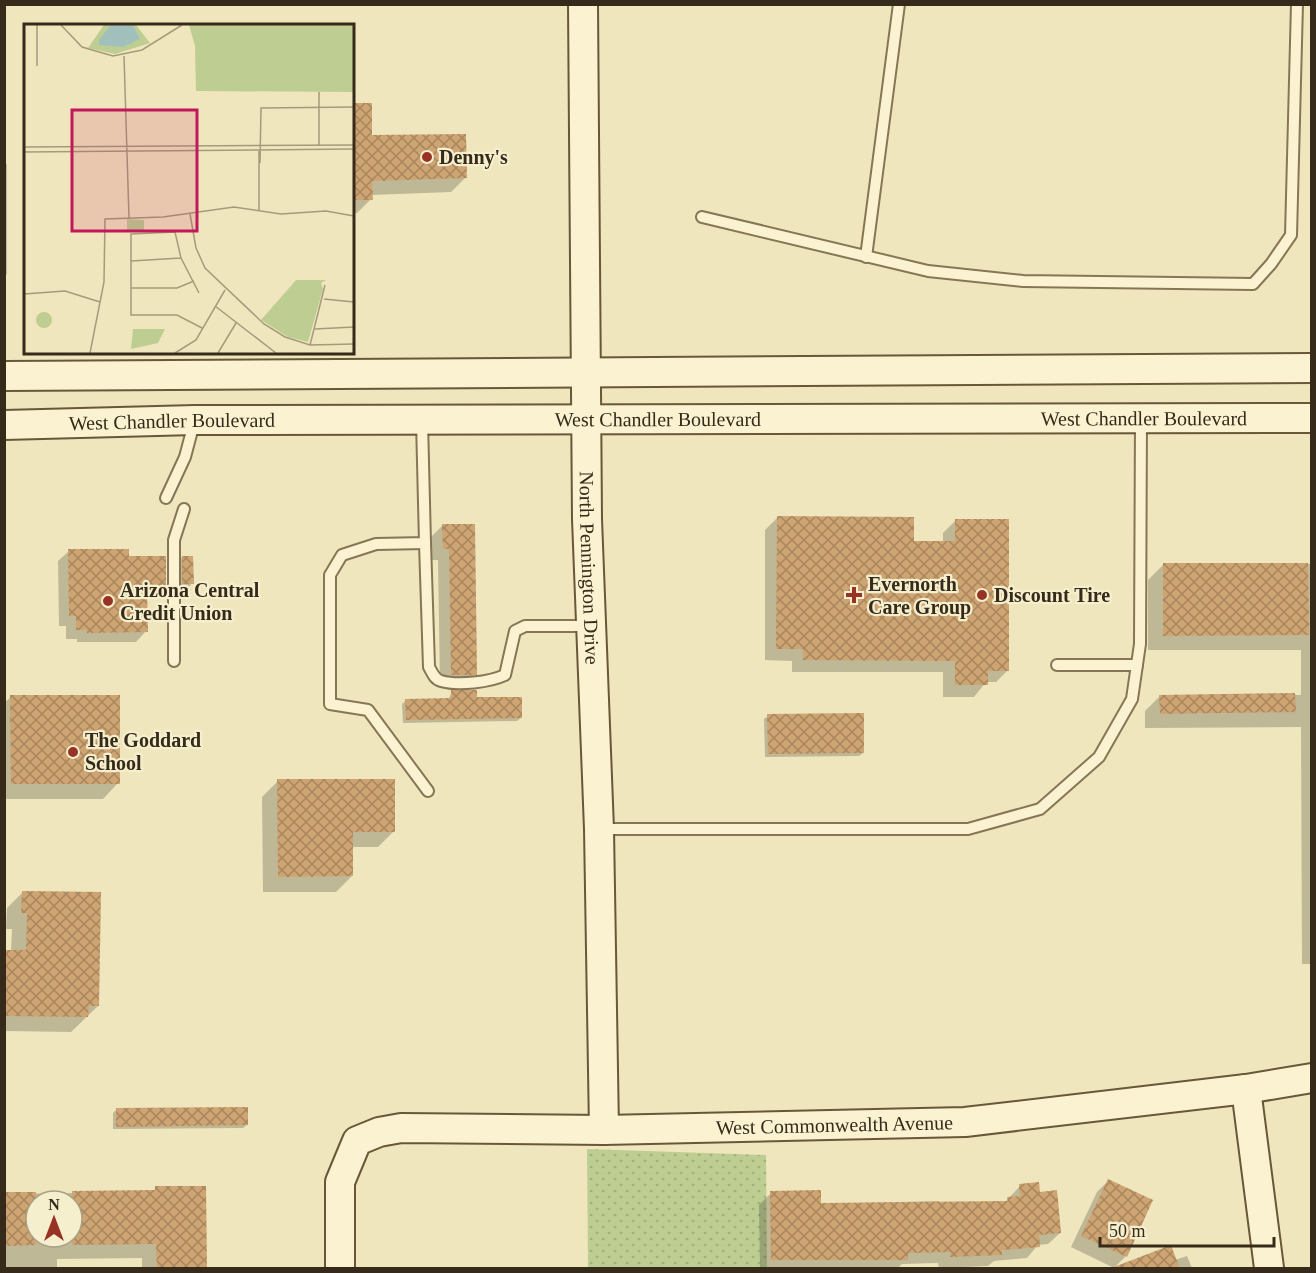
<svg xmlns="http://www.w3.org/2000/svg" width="1316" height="1273" font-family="'Times New Roman',serif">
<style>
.grass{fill:url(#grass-dots)}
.shadow{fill:#0003;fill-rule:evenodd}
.building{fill:url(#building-cross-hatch)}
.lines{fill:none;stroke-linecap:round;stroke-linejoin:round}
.lane-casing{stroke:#877656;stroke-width:14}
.secondary-casing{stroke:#695739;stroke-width:32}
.lane{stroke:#faf2d0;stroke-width:10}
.secondary{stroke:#faf2d0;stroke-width:28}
.poi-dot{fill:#983224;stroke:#f6efcd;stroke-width:2}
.labels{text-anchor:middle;stroke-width:4.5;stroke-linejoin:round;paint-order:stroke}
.poi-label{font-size:20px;font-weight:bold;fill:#362b1b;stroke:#f6efcd;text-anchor:start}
.street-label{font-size:20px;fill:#362b1b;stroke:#f6efcd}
.inset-road{fill:none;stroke:#a59b7c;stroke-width:1.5}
.view{fill:#c2185b;fill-opacity:0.15;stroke:#c2185b;stroke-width:3}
.inset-edge{fill:none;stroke:#362b1b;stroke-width:3}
</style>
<defs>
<pattern id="grass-dots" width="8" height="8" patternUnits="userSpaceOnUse" patternTransform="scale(1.5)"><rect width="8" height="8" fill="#becd91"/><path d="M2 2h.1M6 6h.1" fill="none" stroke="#a4b07c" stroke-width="1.8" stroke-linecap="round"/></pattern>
<pattern id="building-cross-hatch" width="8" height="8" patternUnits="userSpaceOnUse" patternTransform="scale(1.5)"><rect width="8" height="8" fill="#cea472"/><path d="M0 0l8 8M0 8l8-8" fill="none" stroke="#a8865d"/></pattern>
</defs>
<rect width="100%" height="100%" fill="#efe6bd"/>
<!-- grass -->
<polygon class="grass" points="587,1149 766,1155 767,1268 588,1268"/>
<!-- shadow -->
<g class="shadow">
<polygon points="352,105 370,136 465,178 451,192 371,195 371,199 357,213 352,213"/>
<polygon points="4,164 7,164 7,274 4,277"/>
<polygon points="778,517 913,542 943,543 943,533 955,521 1008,670 996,682 986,682 974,697 943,697 943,672 792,672 792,661 765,660 765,530"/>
<polygon points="443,525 474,525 475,674 464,686 440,686 438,560 432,560 431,537"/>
<polygon points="69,551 127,558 165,584 155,594 146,594 146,631 136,642 77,642 77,639 66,639 66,626 59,626 58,561"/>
<polygon points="182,557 192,583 189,587 179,587 179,561"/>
<polygon points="1312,564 1312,964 1302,964 1301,727 1145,728 1145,711 1160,696 1301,695 1301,650 1148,650 1148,580 1163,565"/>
<polygon points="452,692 476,699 521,718 517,721 403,723 402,704 406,700 448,700"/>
<polygon points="11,697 118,783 103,799 4,799 4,703"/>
<polygon points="768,716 863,753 859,756 765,757 764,719"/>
<polygon points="278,781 394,831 378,847 351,847 352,876 336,892 263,892 262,797"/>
<polygon points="22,893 98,1006 71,1032 4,1031 4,951 11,951 12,929 6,929 7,908"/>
<polygon points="116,1110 247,1125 243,1128 113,1129 113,1113"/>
<polygon points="1108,1181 1126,1256 1114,1268 1071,1247 1097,1192"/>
<polygon points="1020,1186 1039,1193 1060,1233 1048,1244 1038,1245 1027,1258 994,1261 988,1266 939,1268 938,1263 902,1264 898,1268 760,1268 759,1205 771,1193 819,1204 939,1201 939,1204 1005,1202"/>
<path d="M156,1188L206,1268H142V1258L57,1259V1268H4V1194L152,1192ZM36,1201H72V1237H36Z"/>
<polygon points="1187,1256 1192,1268 1129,1268 1175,1260"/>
</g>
<!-- building -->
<g class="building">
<polygon points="352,103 372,103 372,135 466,134 467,178 372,181 373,200 352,200"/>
<polygon points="777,516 914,517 914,541 955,541 955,519 1009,519 1009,671 988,671 988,685 955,685 955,661 803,660 803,649 776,649"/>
<polygon points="442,524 475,524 477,675 451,675 449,549 443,549"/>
<polygon points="68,549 129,549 129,556 166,556 166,585 147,585 148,632 87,633 87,630 76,630 76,616 69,616"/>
<polygon points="182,556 193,556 194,584 182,584"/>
<polygon points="1163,563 1308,563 1309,635 1163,636"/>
<polygon points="451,690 477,690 477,697 522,697 522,718 406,720 405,699 451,698"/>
<polygon points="1295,693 1296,712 1160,714 1159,695"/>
<polygon points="10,695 120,695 120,784 11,784"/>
<polygon points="864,713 864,753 768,754 767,714"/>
<polygon points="277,779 395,779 395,832 353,832 353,876 278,877"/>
<polygon points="22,891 101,892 99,1006 89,1006 88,1017 4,1016 4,950 26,950 27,913 21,913"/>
<polygon points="248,1107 248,1125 116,1127 116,1108"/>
<polygon points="1108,1179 1153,1200 1127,1257 1081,1236"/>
<polygon points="1039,1182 1040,1192 1057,1190 1061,1233 1039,1235 1040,1247 1002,1250 1002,1255 950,1257 950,1252 908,1253 908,1260 771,1260 770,1191 821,1190 821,1203 1008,1201 1007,1197 1020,1196 1019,1184"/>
<polygon points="155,1186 206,1186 207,1269 157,1269 156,1244 72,1245 72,1191 155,1190"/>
<polygon points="4,1192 36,1192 36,1245 4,1246"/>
<polygon points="1171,1245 1180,1269 1115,1269 1114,1267"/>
</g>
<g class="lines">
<!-- lane casing -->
<g class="lane-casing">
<g id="lane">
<polyline points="702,217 928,271 1023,281 1253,284 1271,264 1291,235 1297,4"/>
<polyline points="866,257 899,4"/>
<polyline points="422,421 425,543 376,544 342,555 330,575 330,704 368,710 428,791"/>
<polyline points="166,498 185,457 194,423"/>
<path d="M425,543L429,667C432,672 434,679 441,681C458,686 490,682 505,675L515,631L525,626H589"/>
<polyline points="174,661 174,540 184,509"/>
<polyline points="1057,665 1137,665"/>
<polyline points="599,829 968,829 1040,809 1099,757 1132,699 1140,644 1141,419"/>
</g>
</g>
<!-- secondary casing -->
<g class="secondary-casing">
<g id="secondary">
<path id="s1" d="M583,4L587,519L599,829L604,1130"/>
<polyline points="4,376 1312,368"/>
<path id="s2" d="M4,425L195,420L1312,418"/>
<polyline points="1246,1089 1269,1268"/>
<path id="s3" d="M340,1268V1182L357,1141L379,1132L401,1128L604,1130L965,1122L1246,1089L1312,1078"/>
</g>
</g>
<!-- lane -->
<use href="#lane" class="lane"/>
<!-- secondary -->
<use href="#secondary" class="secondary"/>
</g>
<!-- markers -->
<g class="poi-dot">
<circle cx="427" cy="157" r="6"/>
<path d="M851 586h6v6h6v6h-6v6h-6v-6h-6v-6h6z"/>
<circle cx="982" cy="595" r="6"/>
<circle cx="108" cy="601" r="6"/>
<circle cx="73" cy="752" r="6"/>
</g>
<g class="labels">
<!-- poi labels -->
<g class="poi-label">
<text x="439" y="164">Denny's</text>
<text x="868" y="591">Evernorth<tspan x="868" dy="23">Care Group</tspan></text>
<text x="120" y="597">Arizona Central<tspan x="120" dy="23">Credit Union</tspan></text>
<text x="994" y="602">Discount Tire</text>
<text x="85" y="747">The Goddard<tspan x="85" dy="23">School</tspan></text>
</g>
<!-- street labels -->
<g class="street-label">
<text dy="7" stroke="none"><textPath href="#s2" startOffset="1140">West Chandler Boulevard</textPath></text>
<text dy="7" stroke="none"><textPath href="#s2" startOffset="654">West Chandler Boulevard</textPath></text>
<text dy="7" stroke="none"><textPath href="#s2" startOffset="168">West Chandler Boulevard</textPath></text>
<text dy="7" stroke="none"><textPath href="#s1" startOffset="564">North Pennington Drive</textPath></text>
<text dy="7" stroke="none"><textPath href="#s3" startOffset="610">West Commonwealth Avenue</textPath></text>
</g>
</g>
<!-- overview -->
<g transform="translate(24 24)">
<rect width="330" height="330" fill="#efe6bd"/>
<path d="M80,1H112L126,19L91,30L64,24ZM165,1H330V68L172,67L171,22ZM103,195L120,196V208H103ZM272,256H302L297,259L299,265L284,318L264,313L237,296ZM12 296a8 8 0 1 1 16 0a8 8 0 1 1-16 0ZM109,305H141L134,319L107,325Z" fill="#becd91"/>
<path d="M299,1H323L315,14L300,19ZM299,45L313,50L316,64L298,63Z" fill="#becd91"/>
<path d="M87,1H109L116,15L99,23L75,21V16Z" fill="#a1c0bb"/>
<path class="inset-road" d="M13,1V42M37,1L58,23L89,32L118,26L158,1M100,32L105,194M295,68V121M0,123L330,121M0,128L330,125M236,139L237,84L330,83M235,187V127M166,190L172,224L181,244L240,300L261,313L286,321L330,320M107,237L157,234M107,264H153L170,257M175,269L157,234L151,208L107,210V291H153L178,304M0,270L41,267L76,278M300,275L330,278M191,282L252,329M291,305L330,303M286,321L301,261M66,329L80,258L81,195L139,193L210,183L257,190L302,187L330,192M151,329L172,316L201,266M194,329L212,299"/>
<path class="view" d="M48,86H173V207H48Z"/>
<rect width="330" height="330" class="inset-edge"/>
</g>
<!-- border -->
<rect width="1316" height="1273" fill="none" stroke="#362b1b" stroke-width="12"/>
<!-- north arrow -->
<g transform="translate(54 1219)"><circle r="28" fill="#f6efcd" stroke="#a9a186" stroke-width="1.5"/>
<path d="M0-4.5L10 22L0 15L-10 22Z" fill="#983224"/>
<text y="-9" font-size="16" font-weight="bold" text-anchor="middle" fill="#362b1b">N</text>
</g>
<!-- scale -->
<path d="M1100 1237v9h174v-9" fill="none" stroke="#362b1b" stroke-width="3"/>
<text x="1109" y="1237" font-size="18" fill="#362b1b" stroke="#f6efcd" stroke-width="4.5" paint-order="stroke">50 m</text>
</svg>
